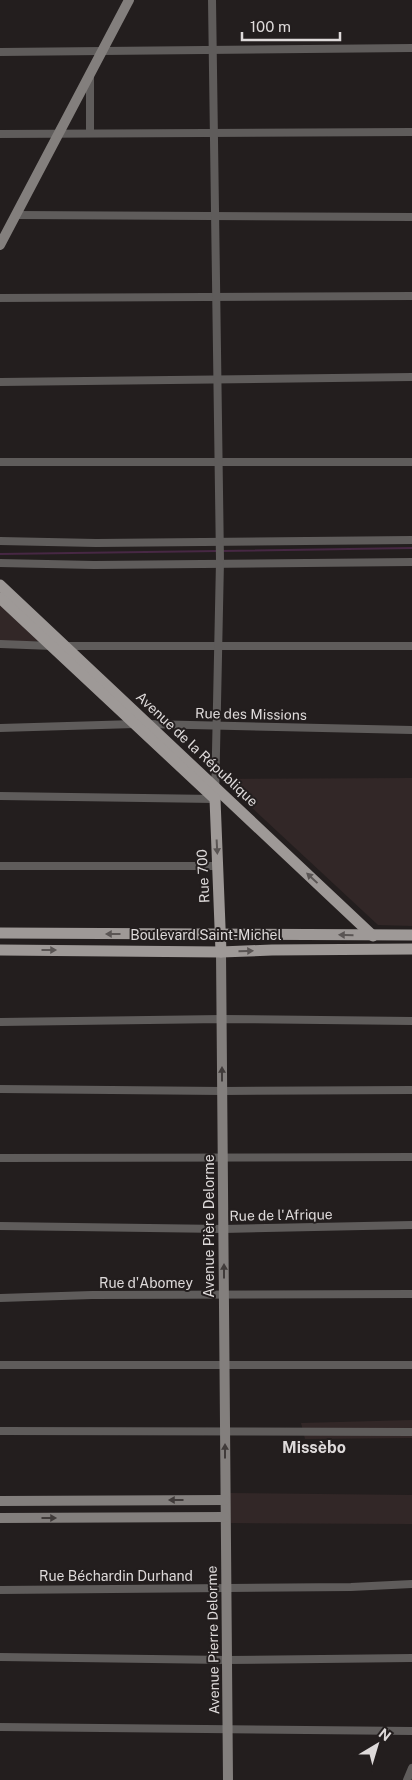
<svg xmlns="http://www.w3.org/2000/svg" width="412" height="1780" font-family="'Public Sans',sans-serif">
<style>
.built{fill:#322727}
.lines{fill:none;stroke-linecap:round;stroke-linejoin:round}
.stream{stroke:#472844;stroke-width:2}
.minor{stroke:#5f5c5b;stroke-width:8}
.secondary{stroke:#837f7d;stroke-width:10}
.primary{stroke:#9e9997;stroke-width:11}
.oneway{fill:#5a5554}
.oneway2{fill:#403b3a}
.labels{text-anchor:middle;stroke-width:4;stroke-linejoin:round;paint-order:stroke}
.street-label{font-size:14px;fill:#dedada;stroke:#231e1e}
.quarter-label{font-size:16px;font-weight:bold;fill:#dedada;stroke:#231e1e}
</style>
<rect width="100%" height="100%" fill="#231e1e"/>
<!-- built -->
<g class="built">
<polygon points="0,603 40,641 0,641"/>
<polygon points="412,778 412,926 378,925 221,779"/>
<polygon points="412,1420 412,1438 305,1439 301,1423"/>
<polygon points="229,1493 412,1495 412,1524 231,1523"/>
</g>
<g class="lines">
<!-- stream -->
<g class="stream">
<polyline points="222,551 412,548"/>
<polyline points="0,554 218,551"/>
</g>
<!-- minor -->
<g class="minor">
<polyline points="0,52 412,48"/>
<polyline points="90,75 90,133"/>
<polyline points="0,134 412,132"/>
<polyline points="16,215 412,217"/>
<polyline points="0,298 412,296"/>
<polyline points="0,382 412,377"/>
<polyline points="0,462 412,462"/>
<polyline points="0,541 96,543 412,540"/>
<polyline points="0,563 94,565 412,562"/>
<polyline points="0,644 53,646"/>
<polyline points="64,646 412,646"/>
<polyline points="147,724 412,730"/>
<polyline points="0,728 135,724"/>
<polyline points="0,796 215,799 220,561 212,0"/>
<polyline points="0,866 218,866"/>
<polyline points="0,1022 222,1019 412,1021"/>
<polyline points="0,1089 222,1091 412,1090"/>
<polyline points="0,1158 412,1157"/>
<polyline points="0,1226 223,1229 412,1225"/>
<polyline points="0,1298 92,1295 412,1294"/>
<polyline points="0,1365 412,1365"/>
<polyline points="0,1431 412,1432"/>
<polyline points="0,1590 351,1587 412,1584"/>
<polyline points="0,1657 227,1660 412,1658"/>
<polyline points="0,1727 412,1731"/>
<polyline points="407,1780 412,1768"/>
</g>
<!-- secondary -->
<g class="secondary">
<polyline points="0,245 129,0"/>
<polyline points="221,952 228,1780"/>
<polyline points="0,1501 225,1500"/>
<polyline points="0,1518 225,1517"/>
</g>
<!-- primary -->
<g class="primary">
<polyline points="0,585 373,936"/>
<polyline points="0,598 215,799 221,952"/>
<polyline points="0,933 412,935"/>
<polyline points="0,950 221,952 272,950 412,949"/>
</g>
</g>
<!-- one-way arrows -->
<defs><path id="oneway-solid" d="M-6-.8H1V-3.2L6.5 0L1 3.2V.8H-6Z" transform="scale(1.25)"/></defs>
<g class="oneway">
<use href="#oneway-solid" transform="translate(217 847) rotate(87)"/>
<use href="#oneway-solid" transform="translate(312 878) rotate(-137)"/>
<use href="#oneway-solid" transform="translate(113 934) rotate(-180)"/>
<use href="#oneway-solid" transform="translate(346 935) rotate(-179)"/>
<use href="#oneway-solid" transform="translate(49 950)"/>
<use href="#oneway-solid" transform="translate(246 951) rotate(-2)"/>
</g>
<g class="oneway2">
<use href="#oneway-solid" transform="translate(222 1074) rotate(-90)"/>
<use href="#oneway-solid" transform="translate(224 1271) rotate(-90)"/>
<use href="#oneway-solid" transform="translate(225 1451) rotate(-90)"/>
<use href="#oneway-solid" transform="translate(176 1500) rotate(180)"/>
<use href="#oneway-solid" transform="translate(49 1518)"/>
</g>
<g class="labels">
<!-- street labels -->
<g class="street-label">
<text transform="translate(251 714) rotate(1)" y="5">Rue des Missions</text>
<text transform="translate(197 749) rotate(43)" y="5">Avenue de la République</text>
<text transform="translate(203 876) rotate(-93)" y="5">Rue 700</text>
<text x="206" y="940">Boulevard Saint-Michel</text>
<text transform="translate(281 1215) rotate(-1)" y="5">Rue de l'Afrique</text>
<text transform="translate(209 1226) rotate(-90)" y="5">Avenue Pière Delorme</text>
<text x="146" y="1288">Rue d'Abomey</text>
<text x="116" y="1581">Rue Béchardin Durhand</text>
<text transform="translate(213 1640) rotate(-91)" y="5">Avenue Pierre Delorme</text>
</g>
<!-- quarter labels -->
<g class="quarter-label">
<text x="314" y="1453">Missèbo</text>
</g>
</g>
<!-- north arrow -->
<g transform="translate(377 1745) rotate(38)" stroke="#231e1e" stroke-width="4" paint-order="stroke">
<path d="M0-4L9 19L0 12L-9 19Z" fill="#dedada"/>
<text y="-8" font-size="14" font-weight="bold" text-anchor="middle" fill="#dedada">N</text>
</g>
<!-- scale -->
<path d="M242 32v8h98v-8" fill="none" stroke="#dedada" stroke-width="2.5"/>
<text x="250" y="32" font-size="15" fill="#dedada" stroke="#231e1e" stroke-width="4" paint-order="stroke">100 m</text>
</svg>
